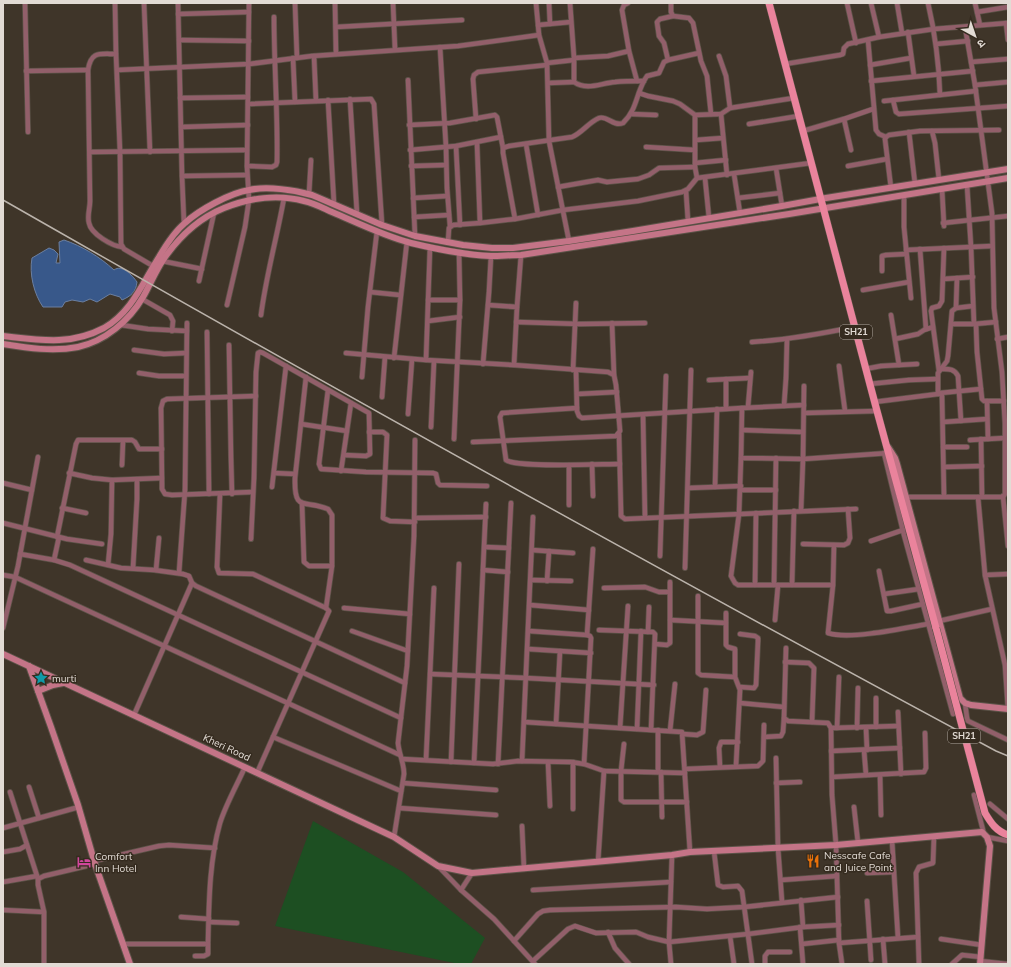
<svg xmlns="http://www.w3.org/2000/svg" width="1011" height="967" font-family="Mulish,'Noto Sans Devanagari',sans-serif">
<style>
.green{fill:#1d4f22}
.water{fill:#38588a;stroke:#6b7fa0}
.lines{fill:none;stroke-linecap:round;stroke-linejoin:round}
.street-casing{stroke:#5c5348;stroke-width:6}
.secondary-casing{stroke:#5c5348;stroke-width:8}
.primary-casing{stroke:#5c5348;stroke-width:8}
.street{stroke:#925f6a;stroke-width:4.5}
.secondary{stroke:#c47487;stroke-width:6}
.primary{stroke:#ea839c;stroke-width:7}
.rail{stroke:#bbb3ab;stroke-width:1.5}
.primary-bridge-casing{stroke:#5c5348;stroke-width:8;stroke-linecap:butt}
.primary-bridge{stroke:#ea839c;stroke-width:7}
.labels{text-anchor:middle;stroke-width:3;stroke-linejoin:round;paint-order:stroke}
.shield{fill:#352b1f;stroke:#aea69e;stroke-width:1}
.shield-label{font-size:9px;font-weight:bold;fill:#e2dbd4}
.poi-label{font-size:10px;fill:#e2dbd4;stroke:#352b1f;text-anchor:start}
.street-label{font-size:10px;fill:#e2dbd4;stroke:#352b1f}
</style>
<rect width="100%" height="100%" fill="#3f3529"/>
<!-- green -->
<polygon class="green" points="313,821 403,872 485,938 471,964 459,964 275,926"/>
<!-- water -->
<path class="water" d="M64,240C82,246 100,257 114,270C122,264 132,275 137,282C136,292 131,296 122,300L120,297L110,294L97,302L90,299L83,302L72,300L65,302L62,307H43C34,294 29,274 32,258L49,248L54,250L58,254L56,263H60L59,242Z"/>
<g class="lines">
<!-- street casing -->
<g class="street-casing">
<g id="street">
<polyline points="25,3 28,132"/>
<polyline points="115,3 116,54 120,152 121,244 124,249 153,266"/>
<polyline points="144,3 150,152"/>
<polyline points="178,3 182,176 184,223"/>
<polyline points="295,3 297,58"/>
<polyline points="335,3 336,54"/>
<polyline points="393,3 395,49"/>
<polyline points="536,3 539,35 547,63 549,141 569,241"/>
<polyline points="549,3 550,24"/>
<path d="M570,3L574,58V82C587,91 601,83 615,82C624,81 634,81 644,81"/>
<polyline points="628,3 624,5 622,10 629,51 637,81"/>
<polyline points="671,3 671,12 673,16 689,18 693,23 701,61 707,76 711,114"/>
<polyline points="847,3 856,43"/>
<polyline points="871,3 879,37"/>
<polyline points="897,3 902,33"/>
<path d="M928,3C935,33 939,64 940,95"/>
<polyline points="975,3 980,25"/>
<polyline points="977,12 1008,7"/>
<polyline points="178,14 249,12"/>
<polyline points="1006,23 1008,40"/>
<polyline points="538,25 571,22"/>
<polyline points="336,27 462,20"/>
<polyline points="908,32 914,76"/>
<polyline points="179,40 249,41"/>
<polyline points="868,40 876,130 879,134 886,137"/>
<polyline points="936,44 968,41"/>
<polyline points="440,47 446,147 447,188 450,226"/>
<path d="M116,54C99,54 91,51 88,70L90,201C90,208 87,216 89,223C91,234 112,246 122,247"/>
<polyline points="314,56 316,101"/>
<polyline points="719,56 726,76 730,108"/>
<polyline points="293,58 295,102"/>
<polyline points="574,58 608,56 629,51"/>
<polyline points="668,60 664,43 659,36 657,22 660,19 673,16"/>
<polyline points="971,62 1008,59"/>
<polyline points="547,63 574,60"/>
<polyline points="785,64 840,55 843,54 844,48 848,44 879,37 934,29 1008,23"/>
<polyline points="870,65 911,58"/>
<polyline points="117,70 249,64 312,56 458,46 539,35"/>
<polyline points="26,71 88,70"/>
<polyline points="408,80 415,236"/>
<polyline points="871,81 973,71"/>
<polyline points="548,83 574,82"/>
<polyline points="975,85 1008,82"/>
<polyline points="639,93 648,96 673,101 680,104 695,115 721,114 730,108 794,98"/>
<polyline points="180,98 248,97"/>
<polyline points="350,99 357,214"/>
<polyline points="328,100 334,204"/>
<polyline points="893,100 896,112 899,114 1008,106"/>
<polyline points="884,101 976,91"/>
<polyline points="248,104 371,99 374,104 382,225"/>
<polyline points="631,114 656,115"/>
<polyline points="721,114 727,175"/>
<polyline points="476,119 473,79 474,75 478,72 547,65"/>
<polyline points="844,119 851,150"/>
<polyline points="749,124 799,116"/>
<polyline points="409,125 450,123 495,115 497,117 503,148"/>
<polyline points="181,127 248,125"/>
<polyline points="803,131 844,119 873,109"/>
<polyline points="932,131 935,143 939,180"/>
<polyline points="909,132 915,184"/>
<polyline points="696,140 723,138"/>
<polyline points="477,143 480,223"/>
<polyline points="526,144 538,215"/>
<polyline points="456,146 460,225"/>
<polyline points="646,147 695,150"/>
<polyline points="410,150 456,146 501,137"/>
<polyline points="90,152 247,150"/>
<polyline points="695,163 726,160"/>
<path d="M247,166L272,167L276,165L277,162C278,114 274,66 274,17"/>
<polyline points="411,166 446,165"/>
<polyline points="848,166 887,159"/>
<polyline points="776,168 782,206"/>
<polyline points="734,174 740,213"/>
<polyline points="182,176 247,175"/>
<polyline points="697,178 811,163"/>
<polyline points="705,178 709,218"/>
<polyline points="967,185 971,247 974,324"/>
<polyline points="558,187 598,180 607,182 638,179 649,175 659,168 695,167"/>
<polyline points="891,188 885,139 886,137 889,135 920,131 999,130"/>
<polyline points="942,189 944,226"/>
<polyline points="686,191 688,221"/>
<polyline points="309,194 311,160"/>
<polyline points="904,195 904,227 911,298"/>
<polyline points="413,198 447,196"/>
<polyline points="738,198 780,193"/>
<polyline points="414,217 449,215"/>
<path d="M515,219L503,153V148L509,146L572,137C582,133 589,122 599,118C607,115 613,127 623,123C638,109 636,91 647,76L659,73L664,62L668,60L699,53"/>
<polyline points="943,223 1008,216"/>
<polyline points="448,242 449,228 453,225 480,223 515,219 563,210 638,201 682,192 688,189 697,178 695,167 695,115"/>
<polyline points="920,249 926,329"/>
<polyline points="906,250 992,246"/>
<polyline points="162,261 202,269"/>
<polyline points="882,271 882,256 886,255 906,254"/>
<polyline points="943,279 973,277"/>
<polyline points="199,281 214,213"/>
<polyline points="863,290 909,282"/>
<polyline points="370,292 400,295"/>
<polyline points="142,299 170,315 173,321 172,331"/>
<polyline points="428,300 460,300"/>
<polyline points="227,305 245,227 249,200 247,166 249,3"/>
<polyline points="488,305 517,307 514,365"/>
<polyline points="517,307 521,255"/>
<polyline points="956,308 957,278"/>
<path d="M261,315C266,276 277,237 284,198"/>
<polyline points="891,315 899,365"/>
<polyline points="428,321 460,317"/>
<polyline points="516,322 580,324 645,323"/>
<polyline points="612,323 614,375"/>
<polyline points="951,324 974,324 996,322"/>
<polyline points="976,324 977,352 982,399 984,401 1004,401"/>
<polyline points="121,325 148,329 187,331"/>
<polyline points="207,332 209,494"/>
<polyline points="895,339 918,334 924,330 933,327"/>
<polyline points="997,339 1008,337"/>
<path d="M752,342C786,340 820,334 854,327"/>
<polyline points="229,345 231,458 232,494"/>
<polyline points="134,350 164,354 186,353"/>
<polyline points="346,353 426,360 514,365 608,372 614,375 616,385 620,431 616,436 473,442"/>
<polyline points="394,358 407,241"/>
<polyline points="426,360 430,247"/>
<polyline points="483,364 489,292 491,256"/>
<polyline points="839,366 845,411"/>
<polyline points="865,369 881,366 917,364"/>
<path d="M941,369C948,369 954,368 958,376L961,421"/>
<polyline points="573,370 576,303"/>
<polyline points="576,370 577,411 579,416 582,418 742,408 741,458 803,459 889,453"/>
<polyline points="939,371 931,311 932,308 939,306 942,301 944,248"/>
<polyline points="139,373 159,376 186,376"/>
<polyline points="362,377 368,307 377,231"/>
<polyline points="726,379 726,408"/>
<polyline points="709,380 750,378"/>
<polyline points="869,384 909,380 937,379"/>
<polyline points="328,390 319,464 321,469 366,472 433,473 436,474 438,483 440,485 487,486"/>
<polyline points="940,393 981,389"/>
<polyline points="577,394 617,392"/>
<polyline points="938,394 941,394 942,396 944,496"/>
<polyline points="382,397 385,357"/>
<polyline points="987,401 988,439"/>
<polyline points="874,402 938,394 938,373 947,361 948,356 952,311 956,308 973,306"/>
<polyline points="784,406 786,378 787,339"/>
<polyline points="748,407 751,372"/>
<path d="M577,408L502,413L500,417L506,460C517,468 601,464 620,464"/>
<polyline points="742,408 804,405"/>
<polyline points="804,413 877,411"/>
<polyline points="408,414 412,359"/>
<polyline points="643,415 645,518"/>
<polyline points="943,422 987,419"/>
<polyline points="301,424 347,431"/>
<polyline points="431,427 434,361"/>
<polyline points="742,430 803,432"/>
<polyline points="369,432 383,432 387,435 383,518 390,521 415,522"/>
<polyline points="619,434 621,513 621,516 625,519 856,509"/>
<polyline points="454,439 460,300 459,252"/>
<polyline points="981,439 982,497"/>
<polyline points="970,440 1005,438"/>
<polyline points="943,447 967,447"/>
<polyline points="884,453 904,535 953,714"/>
<polyline points="741,458 739,514 731,576 735,583 738,585 833,585"/>
<polyline points="592,464 593,496"/>
<polyline points="122,465 123,441"/>
<polyline points="944,467 982,466"/>
<polyline points="341,471 351,403"/>
<polyline points="69,473 92,478 112,480 162,478"/>
<polyline points="274,473 295,474"/>
<polyline points="3,483 32,490"/>
<polyline points="272,487 286,366"/>
<polyline points="715,487 717,409"/>
<polyline points="688,488 741,486"/>
<polyline points="740,490 776,490"/>
<polyline points="253,492 172,495 165,494 162,489 162,483 161,408 163,401 167,399 256,396"/>
<path d="M220,494L217,567L219,573L253,574L326,608L332,566V515L328,509C304,499 294,513 295,478L306,377"/>
<polyline points="1003,496 1008,546"/>
<polyline points="905,497 1003,497 1005,494 1005,424 1002,372 994,308 992,213 975,85 965,27"/>
<polyline points="978,497 985,575 1005,665 1008,709"/>
<polyline points="302,503 304,562 309,566 332,566"/>
<polyline points="569,505 569,465"/>
<polyline points="62,508 86,513"/>
<polyline points="801,511 803,459 804,386"/>
<polyline points="415,518 486,517"/>
<polyline points="3,523 67,539 102,544"/>
<polyline points="57,537 76,444 78,440 132,440 135,442 139,449 162,449"/>
<polyline points="251,539 254,478 256,372 258,353 260,352 263,353 369,413 370,454 366,456 344,455"/>
<polyline points="871,541 903,530"/>
<polyline points="803,544 844,545 848,543 850,538 848,509"/>
<path d="M834,545L833,585L828,633C850,640 905,628 928,624"/>
<polyline points="485,547 509,548"/>
<polyline points="532,550 573,553"/>
<polyline points="20,554 54,560 70,565 401,718"/>
<polyline points="660,556 666,376"/>
<polyline points="54,560 59,537"/>
<polyline points="86,560 121,568 154,570 183,574 189,576 192,583 196,586 405,683"/>
<polyline points="108,565 111,534 112,480"/>
<polyline points="133,568 137,499 137,480"/>
<polyline points="685,568 691,370"/>
<polyline points="156,570 159,538"/>
<polyline points="483,570 508,572"/>
<polyline points="879,571 887,611 891,611 923,604"/>
<polyline points="179,573 185,490 187,323"/>
<polyline points="3,575 15,577 400,755"/>
<polyline points="985,575 1008,574"/>
<polyline points="531,580 571,581"/>
<polyline points="547,581 549,551"/>
<polyline points="755,585 756,513"/>
<polyline points="774,585 776,458"/>
<polyline points="792,585 794,511"/>
<polyline points="604,588 645,587 659,592 670,592"/>
<polyline points="884,594 919,589"/>
<polyline points="698,596 698,673 701,675 735,677"/>
<polyline points="530,605 589,610"/>
<polyline points="344,608 410,614"/>
<polyline points="726,613 726,645 728,647 735,649 735,677 740,690 736,766"/>
<polyline points="670,620 726,623"/>
<polyline points="775,620 778,585"/>
<polyline points="939,621 992,609"/>
<polyline points="3,628 18,566 38,457"/>
<polyline points="599,630 653,632 655,634 651,730"/>
<polyline points="352,631 408,651"/>
<polyline points="529,631 587,635 590,636 591,638 584,764"/>
<polyline points="648,632 649,607"/>
<polyline points="587,635 593,549"/>
<polyline points="655,644 667,645 670,643 670,582"/>
<polyline points="786,648 784,718 788,721 828,723 831,728 832,795 836,845 839,943 842,964"/>
<polyline points="528,649 591,653"/>
<polyline points="785,662 809,663 814,668 812,722"/>
<polyline points="430,674 526,678 654,685"/>
<polyline points="740,687 754,688 756,685 758,641 758,638 755,636 740,634"/>
<polyline points="876,698 876,727"/>
<polyline points="740,703 784,707"/>
<polyline points="965,703 967,718 968,721 1008,740"/>
<polyline points="898,712 901,774"/>
<polyline points="134,715 192,583"/>
<polyline points="524,722 682,732 690,852"/>
<polyline points="556,724 560,651"/>
<polyline points="620,728 628,606"/>
<polyline points="831,728 898,726"/>
<polyline points="837,728 839,677"/>
<polyline points="857,728 858,688"/>
<polyline points="866,728 867,750"/>
<polyline points="637,729 641,631"/>
<polyline points="670,731 675,684"/>
<polyline points="683,734 697,735 703,732 706,690"/>
<polyline points="273,737 401,791"/>
<polyline points="764,737 781,736 783,732 784,718"/>
<polyline points="624,744 621,771 621,800 624,802 687,802"/>
<polyline points="864,750 866,775"/>
<polyline points="831,751 900,748"/>
<polyline points="776,758 778,848 782,902"/>
<polyline points="402,759 493,764 518,761 571,762 584,764 604,771 685,773"/>
<polyline points="426,760 434,588"/>
<polyline points="522,761 533,517"/>
<polyline points="451,762 459,564"/>
<polyline points="548,762 550,806"/>
<polyline points="573,762 573,809"/>
<polyline points="474,763 486,504"/>
<polyline points="498,764 511,503"/>
<polyline points="720,767 719,748 721,742 738,742"/>
<polyline points="685,769 758,766 763,761 764,725"/>
<polyline points="658,772 658,730"/>
<polyline points="661,772 662,817"/>
<polyline points="257,773 329,611 326,608"/>
<polyline points="880,775 881,815"/>
<polyline points="832,777 924,772 926,768 925,733"/>
<polyline points="403,783 496,790"/>
<polyline points="776,783 800,782"/>
<polyline points="29,787 39,818"/>
<polyline points="10,792 38,879"/>
<polyline points="974,795 984,834"/>
<polyline points="990,804 1008,819"/>
<polyline points="854,807 858,843"/>
<polyline points="399,808 496,815"/>
<polyline points="522,826 524,869"/>
<polyline points="3,828 79,807"/>
<path d="M394,837L404,774C404,763 399,754 398,743L407,666L414,536L415,440"/>
<polyline points="987,837 1008,841"/>
<polyline points="892,840 898,938"/>
<polyline points="714,851 718,885 723,887 738,886 742,891 752,964"/>
<polyline points="3,852 20,849 27,845"/>
<polyline points="94,861 159,846 169,845 215,848"/>
<polyline points="598,862 604,771"/>
<polyline points="438,866 461,890 494,919 535,964"/>
<polyline points="867,873 894,872"/>
<polyline points="781,880 837,876"/>
<polyline points="3,882 37,876"/>
<polyline points="461,890 472,873"/>
<polyline points="533,890 671,882"/>
<polyline points="867,901 871,960"/>
<polyline points="3,910 44,912"/>
<polyline points="181,917 209,919"/>
<polyline points="209,922 237,923"/>
<polyline points="800,927 803,964"/>
<polyline points="803,927 839,925"/>
<polyline points="608,932 615,948 629,964"/>
<polyline points="730,936 734,964"/>
<polyline points="883,939 885,964"/>
<polyline points="941,939 982,945"/>
<polyline points="514,941 538,914 543,911 550,910 676,907 707,909 744,907 838,897"/>
<polyline points="839,943 918,937"/>
<path d="M123,944H208C209,903 209,862 220,823C226,804 237,785 245,767"/>
<polyline points="802,944 839,940"/>
<polyline points="195,956 204,956 208,954 208,944"/>
<polyline points="533,961 568,929 575,926 596,933 636,932 648,937 669,942 748,934 803,927 801,900"/>
<polyline points="980,961 1007,964"/>
<polyline points="44,964 44,912 38,885 38,879 44,876 95,864"/>
<polyline points="671,964 669,942 672,855"/>
<polyline points="765,964 765,956 768,952 790,952"/>
<polyline points="919,964 916,873 919,867 933,863 934,836"/>
<polyline points="952,964 962,955 981,957"/>
</g>
</g>
<!-- secondary casing -->
<g class="secondary-casing">
<g id="secondary">
<path d="M3,336C39,340 70,346 104,328C132,312 143,282 159,257C166,245 174,232 185,223C199,210 230,193 249,190C267,186 295,190 312,195L382,225L415,236L463,245L492,248H513L569,241L633,231L782,206L826,198L1008,169"/>
<path d="M3,344C28,348 53,352 78,347C105,341 129,321 143,297C150,285 155,272 163,260C178,238 199,218 224,208C249,198 278,194 304,201C314,203 323,208 332,212C358,223 384,236 411,243C436,249 465,255 491,256C501,256 511,255 521,255L789,214L1008,178"/>
<polyline points="888,447 895,458 897,464 960,698 965,703 971,705 1008,709"/>
<polyline points="3,654 394,837 438,866 472,873 672,855 690,852 836,845 982,832 987,837 990,846 980,964"/>
<polyline points="29,666 51,727 78,805 95,864 130,964"/>
<polyline points="38,691 53,685 63,683"/>
</g>
</g>
<!-- primary casing -->
<g class="primary-casing">
<polyline id="primary" points="769,3 877,411 936,628"/>
</g>
<!-- street -->
<use href="#street" class="street"/>
<!-- secondary -->
<use href="#secondary" class="secondary"/>
<!-- primary -->
<use href="#primary" class="primary"/>
<!-- rail -->
<path class="rail" d="M3,200C332,388 662,572 996,751L1008,756"/>
<!-- primary-bridge casing -->
<g class="primary-bridge-casing">
<path id="primary-bridge" d="M936,628L985,813C991,823 996,831 1008,835"/>
</g>
<!-- primary-bridge -->
<use href="#primary-bridge" class="primary-bridge"/>
</g>
<!-- icons -->
<defs>
<g id="sight-bare" transform="scale(1.08)"><path d="M0-6L1.8-2.2L6-1.7L2.9 1.2L3.7 5.4L0 3.3L-3.7 5.4L-2.9 1.2L-6-1.7L-1.8-2.2Z" fill="#0f9aa8" stroke="#352b1f" stroke-width="2.5" paint-order="stroke"/></g>
<g id="restaurant-bare" transform="scale(1.08)"><path d="M-5-6h1v4h1v-4h1v4h1v-4h1v5L-1.5 .5V6h-2V.5L-5-1ZM5-6V6H3V1.5H1.5Q1.5-4 5-6Z" fill="#e8710a" stroke="#352b1f" stroke-width="2.5" paint-order="stroke"/></g>
<g id="hotel-bare" transform="scale(1.08)"><path d="M-6-4.5h1.5V1H6V5H4.5V3h-9V5H-6ZM-4 0a1.8 1.8 0 1 1 3.6 0ZM.5 0V-2.5h3Q6-2.5 6 0Z" fill="#d1479c" stroke="#352b1f" stroke-width="2.5" paint-order="stroke"/></g>
</defs>
<g fill-rule="evenodd">
<use href="#sight-bare" x="41" y="678"/>
<use href="#restaurant-bare" x="813" y="861"/>
<use href="#hotel-bare" x="84" y="862"/>
</g>
<g class="labels">
<!-- shield labels -->
<g class="shield">
<rect x="840" y="325" width="32" height="14" rx="3"/>
<rect x="948" y="729" width="32" height="14" rx="3"/>
</g>
<g class="shield-label">
<text x="856" y="335">SH21</text>
<text x="964" y="739">SH21</text>
</g>
<!-- poi labels -->
<g class="poi-label">
<text x="52" y="682">murti</text>
<text x="824" y="859">Nesscafe Cafe<tspan x="824" dy="12">and Juice Point</tspan></text>
<text x="95" y="860">Comfort<tspan x="95" dy="12">Inn Hotel</tspan></text>
</g>
<!-- street labels -->
<g class="street-label">
<text transform="translate(227 747) rotate(25)" y="4">Kheri Road</text>
</g>
</g>
<!-- border -->
<rect width="1011" height="967" fill="none" stroke="#e2dbd4" stroke-width="8"/>
<!-- north arrow -->
<g transform="translate(975 36) rotate(140)" stroke="#352b1f" stroke-width="3" paint-order="stroke">
<path d="M0-3L7 15L0 10L-7 15Z" fill="#e2dbd4"/>
<text y="-6" font-size="11" font-weight="bold" text-anchor="middle" fill="#e2dbd4">उ</text>
</g>
</svg>
